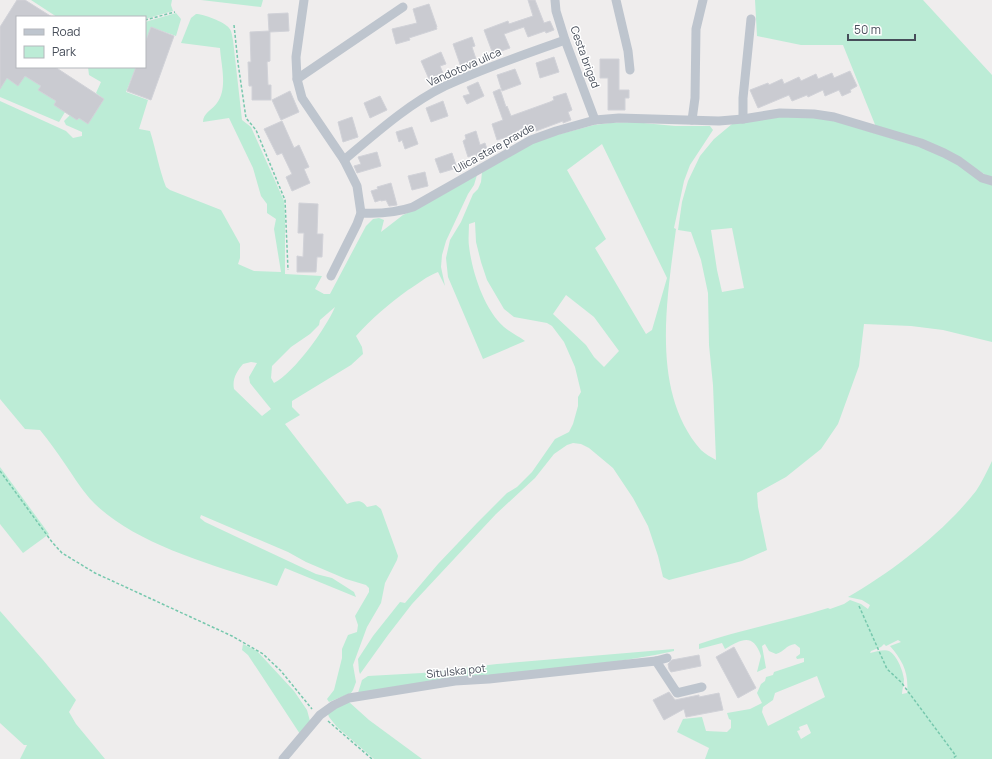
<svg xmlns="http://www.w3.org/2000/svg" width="992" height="759" font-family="Manrope,sans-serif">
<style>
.green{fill:#bcecd6;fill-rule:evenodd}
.building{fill:#cacbd1;stroke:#d1d2d8}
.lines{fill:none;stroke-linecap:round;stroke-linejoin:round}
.path{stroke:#76c8ad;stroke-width:1.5;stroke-dasharray:3 2;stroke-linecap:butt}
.street{stroke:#bec5ce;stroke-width:9}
.labels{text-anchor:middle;stroke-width:3;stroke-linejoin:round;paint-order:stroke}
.street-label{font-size:11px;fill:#464d59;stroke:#fff}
</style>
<rect width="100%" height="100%" fill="#efeded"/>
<!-- green -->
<g class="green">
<polygon points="31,0 172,0 171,5 173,11 145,19 145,17 57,17"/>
<polygon points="201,0 263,0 261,7"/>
<polygon points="755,0 923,0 992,75 992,179 954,155 876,127 843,45 801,45 757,36"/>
<polygon points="176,13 181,19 176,36 151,27 145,43 145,22"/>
<path d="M196,14C203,14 225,22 229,28C232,31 232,36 233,40L242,120L251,127L284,201L285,218V274L322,276L315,289L324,294H330L366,226L373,219L379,218L384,220L381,232L403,215L426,204L477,175L474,185L468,194L446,241L442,255L441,267L445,286L438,272C427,276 418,284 408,290C389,304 372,318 356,336L362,347L363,354L351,365L292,401V407L300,415L285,424L347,504C357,501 361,499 367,507L376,505L381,509L398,556L397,560L385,583L381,603L367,627L353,665L356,682L353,690L351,693L329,702L327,699L334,690L342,658V649L348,635L357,632L358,625L355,616L369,592V588L366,585L346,579L306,562L288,552L201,515L200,518L205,522L316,574L332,578L354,592L356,597L285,568L277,586C220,567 137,546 94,503C83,492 74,477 65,464C57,452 49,441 40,430L25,429L0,399V101L66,131L73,138L82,136V132L66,125L64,121L70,115L79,118L88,124L104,99L96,93L101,82L89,75L88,67H136L126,92L148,100L139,129L150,131C156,150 159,169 166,187L170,190L221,210L240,244V258L238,264L254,271L281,272L274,229L276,219L267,213V204L261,196L253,168L229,118L203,122C203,113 212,110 217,103C228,88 221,65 220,48L181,43L191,18ZM335,307C326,328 294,373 274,383L271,378L272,366L291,347L310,334L319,325L320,320ZM251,362L257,363L249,377L250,383L271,409L262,416L234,389C232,379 237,371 243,364Z"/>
<polygon points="25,76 41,86 38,90 56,101 54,105 65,112 59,122 0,97 0,79 7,78 18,85"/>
<path d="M796,116L828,119L940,153L992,185V342L943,330L911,326L864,324L859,366L838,424L821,449L786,477L757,493L758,507L767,550L742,561L669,580L663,577L658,556L648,526L633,498L613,468L589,448L581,444L573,443L567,445L554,454L535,478L496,514L412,604L388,635L360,674L359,671L358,659L373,636L400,602L405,603L438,564L477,523L507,493L517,487L532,472L555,439L569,432L573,424L578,406V397L581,392L575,367L564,342L552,326L547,323L514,317L504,309L487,280L481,262L476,242L475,222L469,224C469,231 468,239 469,246C472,272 484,309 504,327C510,332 518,336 525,341L483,359L448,277L446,258L450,240L461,222L473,194L478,189L481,182L482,172L534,141L594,125L610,123L633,122L675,126H710L713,130L690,165L684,181L674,228L676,229C667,299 650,392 701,450C705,454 711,457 716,460L713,385L709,345L708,293L701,260L691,232L678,230L682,202L688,181L700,156L714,139L732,124L775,117ZM602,144L667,278L652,330L646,334L595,248L606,239L567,170ZM732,228L744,288L722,292L717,270L711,230ZM566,295L594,317L619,351L604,367L594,357L586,345L553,314Z"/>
<path d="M992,461V759H705L709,748L677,732L683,719L702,717L706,731L727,732L731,728V720L729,719L727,713L750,709L762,703L757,693L761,684L765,681L766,677L773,675L774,672L804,662V658L797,659L796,657L800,654V648L795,644C786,645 784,652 776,654L769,651L765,644L762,646L766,668L757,672L761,656C753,632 741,640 725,649L722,643L699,649V644C741,629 785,622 828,608L830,609L844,604L850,600L861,604L868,609L870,605L862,600L848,597C893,571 944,532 976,491C982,482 987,471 992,461ZM898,640L901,642L890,646C903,661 909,673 907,693L902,694C902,690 904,684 904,679C903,671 897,655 889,651C884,649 875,652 870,653L871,651L881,647L884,644L886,646ZM817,676L825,697L768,726L762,712L763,707L773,700L775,693ZM807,724L811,733L801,739L797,731L800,730L799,727Z"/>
<polygon points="0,467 49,534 23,553 0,524"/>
<polygon points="0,611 43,660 76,700 69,712 76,724 105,759 20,759 27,745 24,745 0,723"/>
<polygon points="243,644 257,651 294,691 307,710 310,721 300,734 248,655 242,650"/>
<polygon points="674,649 674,651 655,655 584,667 358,693 362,680 368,676 422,673 497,664"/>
<polygon points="349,702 369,720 422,759 374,759 337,727 329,717 328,714 331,710"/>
</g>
<!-- building -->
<g class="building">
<polygon points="17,0 25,0 52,17 17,17 17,67 55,67 104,99 88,124 79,118 77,120 54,105 56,101 38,90 41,86 25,76 18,86 7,78 0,89 0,27"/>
<polygon points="528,0 535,0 544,23 550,21 554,30 546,33 545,31 528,37 524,27 504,34 510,48 493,54 484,30 508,21 509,24 533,16"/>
<polygon points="429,4 437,27 436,27 437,29 409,38 410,40 396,44 392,29 417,23 413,9"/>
<polygon points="288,13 289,31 270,32 270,61 267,62 268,85 271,85 271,100 252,100 252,86 249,86 248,62 251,62 250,32 269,31 268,14"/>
<polygon points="151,27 174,36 151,100 127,91 136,67 145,67 145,43"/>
<polygon points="472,37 475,46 472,47 477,62 461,67 453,44"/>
<polygon points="441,52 446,64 440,66 443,73 429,79 421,61"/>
<polygon points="554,57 559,72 540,78 536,63"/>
<polygon points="600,59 619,59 619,90 629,90 629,98 625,98 625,110 608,110 608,78 600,78"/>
<polygon points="515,69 521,84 502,91 497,75"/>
<polygon points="850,71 857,86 850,90 851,92 842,96 839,90 825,96 823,90 808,97 807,95 792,101 789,95 758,108 750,90 768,83 769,85 782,79 784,84 799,77 801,81 816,74 818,79 832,73 834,78"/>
<polygon points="478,82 484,96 467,104 463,96 470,94 467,87"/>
<polygon points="500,89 506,107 507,106 511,116 550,102 554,100 553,97 566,93 572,110 568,112 571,120 563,123 563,121 536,131 534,125 517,131 519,139 508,142 507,137 497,140 492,124 503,120 493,92"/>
<polygon points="290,91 299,112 281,120 272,100"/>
<polygon points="380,96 387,110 370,118 364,103"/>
<polygon points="443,101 448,116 431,122 426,108"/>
<polygon points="352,117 358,137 343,142 338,122"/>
<polygon points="282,121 294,148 299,145 309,167 304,169 310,183 292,191 286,177 292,174 282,153 277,155 264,129"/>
<polygon points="412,127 418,144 405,149 402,140 399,142 396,132"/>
<polygon points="476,131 480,145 485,143 489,155 477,159 476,154 468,157 463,141 466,139 465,135"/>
<polygon points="377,152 381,166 357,173 354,166 361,164 358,157"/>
<polygon points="452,153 457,168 440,173 435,159"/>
<polygon points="425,172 428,186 412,190 408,176"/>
<polygon points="391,183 397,205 389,206 386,200 381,201 381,200 375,202 371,191 378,189 377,187"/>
<polygon points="299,203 318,204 317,234 323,234 322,257 317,257 316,272 297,272 297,256 303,257 304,233 298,233"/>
<polygon points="734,647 756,688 738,698 716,657"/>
<polygon points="699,655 701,666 671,672 669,669 668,664 672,660"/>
<polygon points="669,692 675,700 699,695 699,697 719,693 723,710 686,717 684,709 664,720 653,700"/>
</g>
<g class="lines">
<!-- path -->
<g class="path">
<polyline points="145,20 175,12"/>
<polyline points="234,25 238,63 246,118 256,130 285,200 288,270"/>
<polyline points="0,471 52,542 62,553 95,573 232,636 263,654 281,671 312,709"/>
<polyline points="859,606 887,669 901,682 956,756 952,759"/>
<polyline points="328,721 372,759"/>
</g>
<!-- street -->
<g class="street">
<polyline points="304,0 296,57 297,79 302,98 344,160 357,186 361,213 357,224 331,276"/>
<polyline points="555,0 556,11 565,40 595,120"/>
<polyline points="616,0 628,51 630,70"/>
<polyline points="297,79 403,7"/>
<polyline points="743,119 743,98 751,19"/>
<polyline points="692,120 695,98 696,29 703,0"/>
<path d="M344,160C375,134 408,104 445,86C484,68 525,54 565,40"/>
<path d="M361,213C380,214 395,213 413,207L531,140L556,131L595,120L619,118L719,121L743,119L780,113L814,114L834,117L921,143L944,153L959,161L982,178L992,181"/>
<polyline points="656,661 677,693 702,687"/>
<polyline points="283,759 320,715 334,705 349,698 455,681 489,679 656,661 667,658"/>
</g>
</g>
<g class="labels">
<!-- street labels -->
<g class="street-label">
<text transform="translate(585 57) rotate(70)" y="4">Cesta brigad</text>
<text transform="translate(464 67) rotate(-24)" y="4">Vandotova ulica</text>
<text transform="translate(494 148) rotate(-29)" y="4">Ulica stare pravde</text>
<text transform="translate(456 671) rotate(-6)" y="4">Situlska pot</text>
</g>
</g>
<!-- legend -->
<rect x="16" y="16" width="130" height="52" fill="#ffffff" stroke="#b5b8bd"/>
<rect x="24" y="29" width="20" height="6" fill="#bec5ce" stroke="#b5b8bd"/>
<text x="52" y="36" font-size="12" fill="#464d59">Road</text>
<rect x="24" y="46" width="20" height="12" fill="#bcecd6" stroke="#b5b8bd"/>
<text x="52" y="56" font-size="12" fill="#464d59">Park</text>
<!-- scale -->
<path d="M848 34v6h67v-6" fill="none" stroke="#464d59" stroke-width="2"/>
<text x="854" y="34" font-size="12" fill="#464d59" stroke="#ffffff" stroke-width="3" paint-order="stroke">50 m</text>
</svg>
